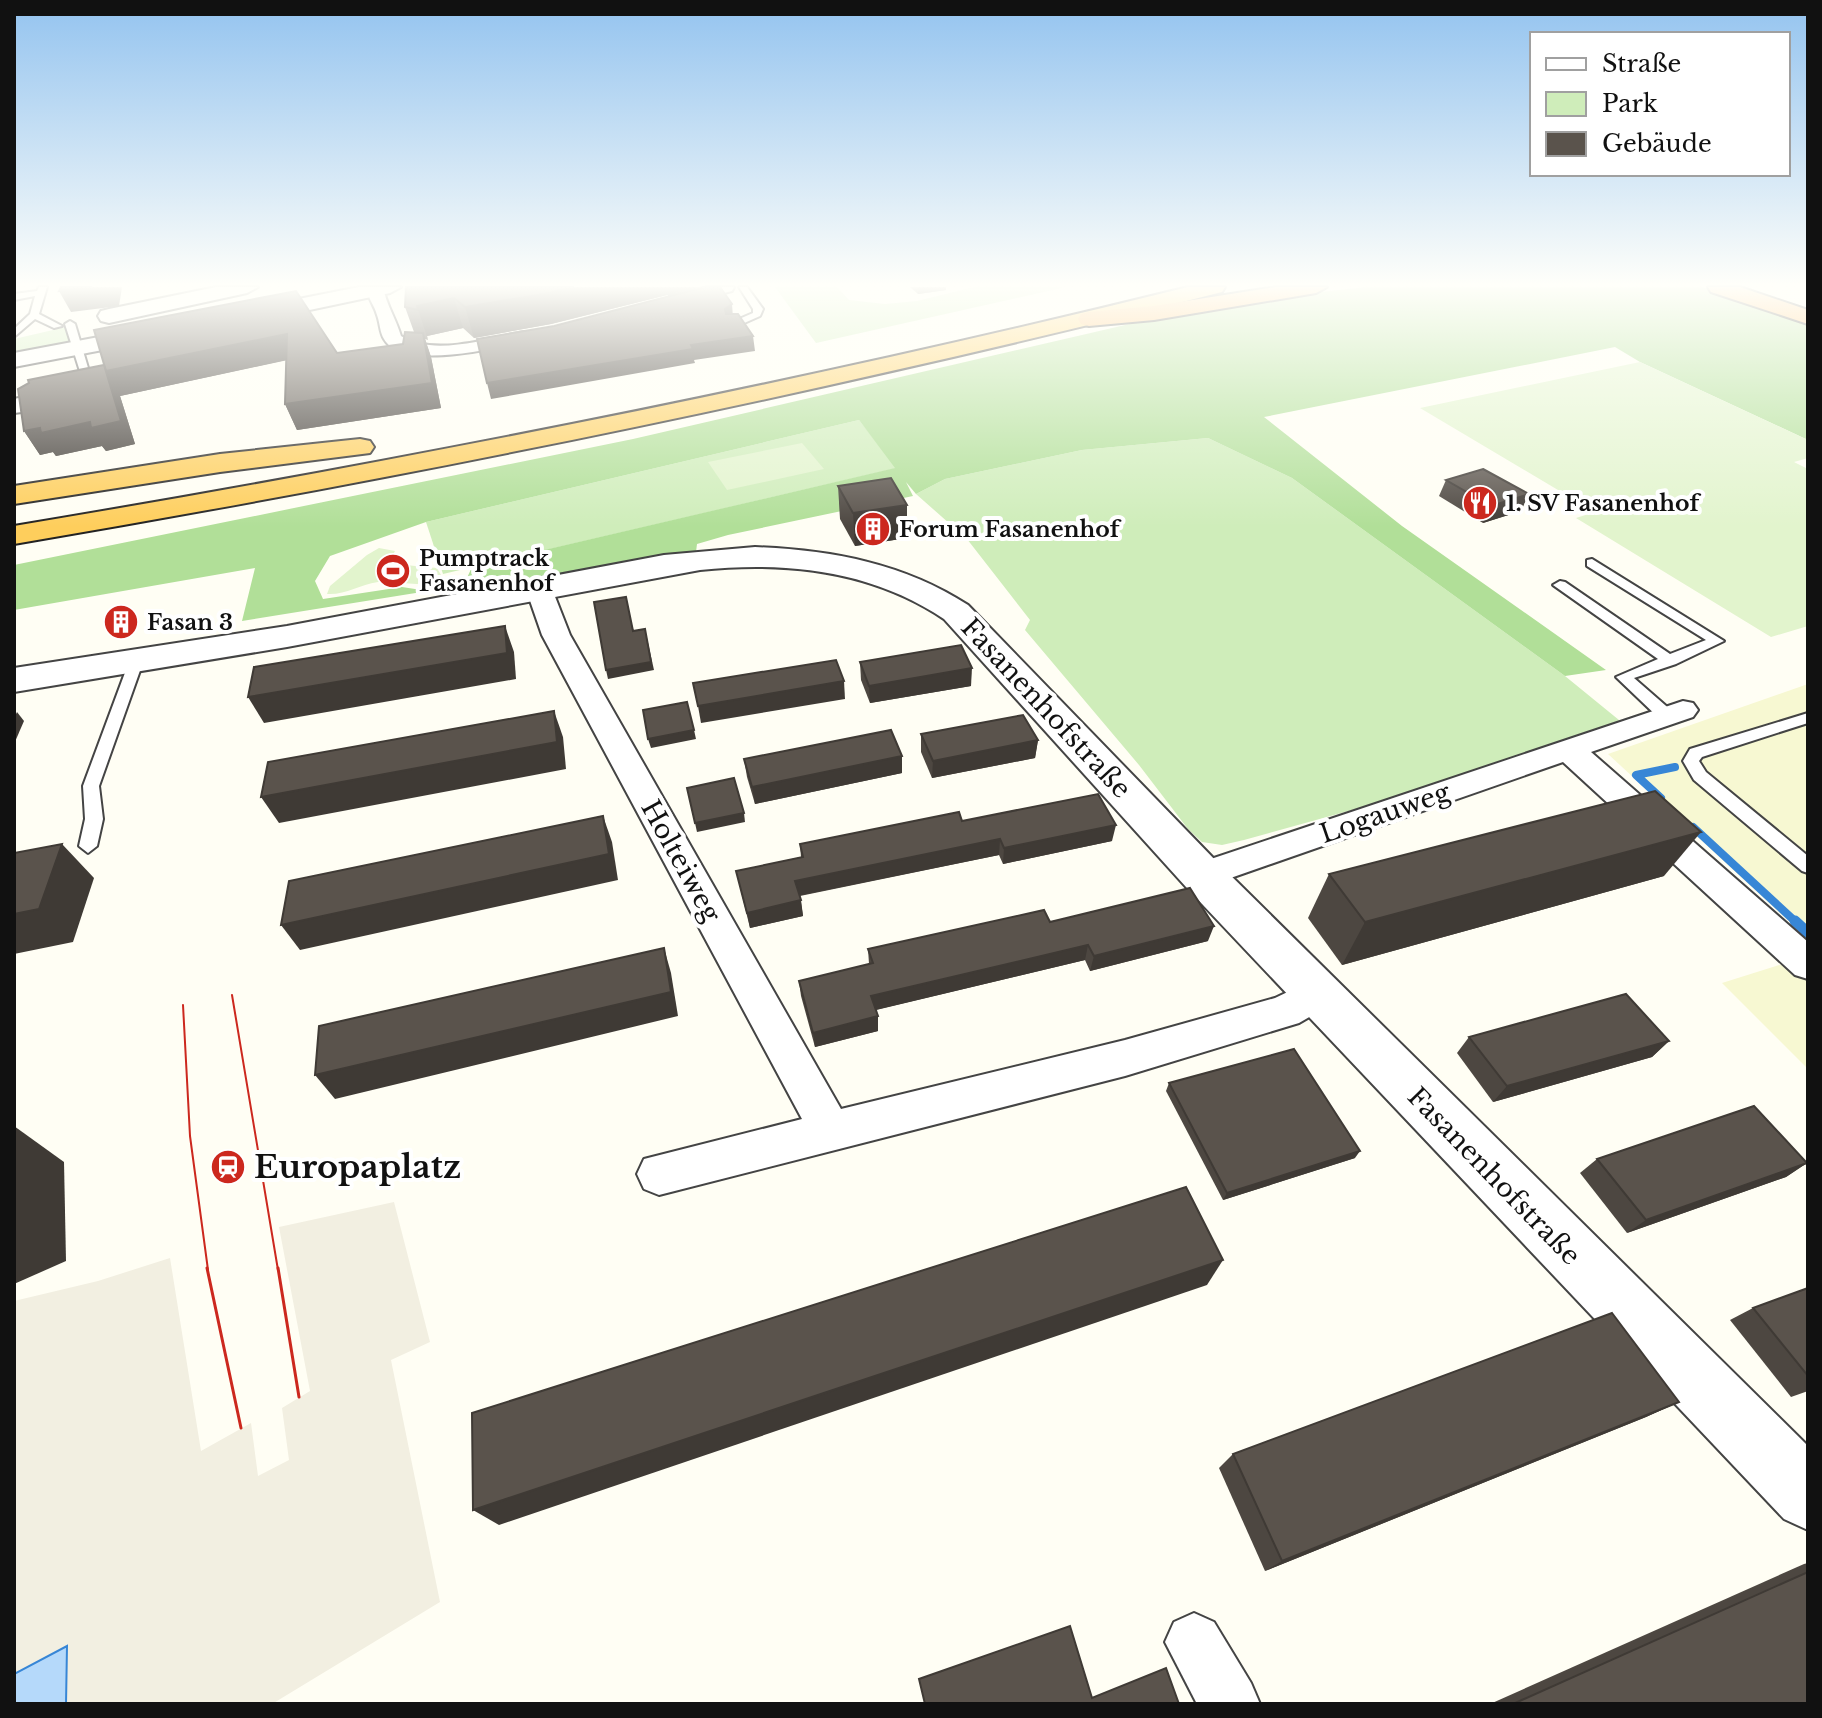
<svg xmlns="http://www.w3.org/2000/svg" width="1822" height="1718" font-family="'Libre Baskerville',serif">
<style>
.farmland{fill:#f7f8d2}
.green{fill:#cfedba}
.forest{fill:#b1df98}
.pitch{fill:#e2f4cd}
.plaza{fill:#f2efe1}
.water{fill:#b5d9fa;stroke:#3786d6;stroke-width:2}
.lines{fill:none;stroke-linecap:round;stroke-linejoin:round}
.stream-far1{stroke:#3786d6;stroke-width:8}
.stream{stroke:#3786d6;stroke-width:11}
.service-casing{stroke:#444;stroke-width:4}
.minor-casing{stroke:#444;stroke-width:4}
.tertiary-casing{stroke:#444;stroke-width:4}
.trunk-casing{stroke:#222;stroke-width:4}
.motorway-casing{stroke:#222;stroke-width:4}
.service{fill:#fff;fill-rule:evenodd}
.minor{fill:#fff;fill-rule:evenodd}
.tertiary{fill:#fff;fill-rule:evenodd}
.trunk{fill:#fece5c;fill-rule:evenodd}
.motorway{fill:#fdb354;fill-rule:evenodd}
.tram-far1{stroke:#cc281e;stroke-width:2}
.tram{stroke:#cc281e;stroke-width:3}
.wall{fill:#4d4741}
.shaded-wall{fill:#3f3a35}
.building{fill:#5a534c;stroke:#3f3a35;stroke-width:2}
.labels{text-anchor:middle;stroke-width:8;stroke-linejoin:round;paint-order:stroke}
.far-poi-label{font-size:22px;font-weight:bold;fill:#111;stroke:#fff;text-anchor:start}
.street-label{font-size:26px;fill:#111;stroke:#fff}
.near-poi-label{font-size:32px;font-weight:bold;fill:#111;stroke:#fff;text-anchor:start}
</style>
<rect width="100%" height="100%" fill="#fffef4"/>
<!-- farmland -->
<g class="farmland">
<polygon points="1808,684 1808,939 1608,754"/>
<polygon points="1808,956 1808,1069 1722,983"/>
</g>
<!-- green -->
<g class="green">
<polygon points="775,287 837,287 849,300 885,304 917,301 974,287 1066,287 816,343"/>
<polygon points="66,327 70,347 14,357 14,339"/>
<polygon points="859,420 897,468 443,574 426,522"/>
<polygon points="1208,438 1292,478 1565,676 1630,729 1554,754 1244,840 1222,845 1202,842 1188,829 1139,765 1025,630 1030,620 967,539 916,494 945,479 1082,450"/>
</g>
<!-- forest -->
<polygon class="forest" points="1365,287 1702,287 1733,294 1808,324 1808,440 1640,362 1615,347 1264,417 1402,526 1606,670 1565,676 1292,478 1208,438 1082,450 945,479 916,494 906,482 913,496 728,535 697,544 696,552 461,591 472,567 895,468 859,420 426,522 330,556 315,581 323,599 402,587 428,591 242,621 255,568 14,610 14,565 633,439 1177,313 1250,300"/>
<!-- pitch -->
<g class="pitch">
<polygon points="1640,362 1808,440 1808,458 1794,462 1808,469 1808,626 1771,637 1576,518 1595,512 1420,408"/>
<polygon points="802,443 824,469 727,490 708,462"/>
<path d="M379,548L395,551L390,560L394,564L437,568L441,575C425,592 398,579 378,582C359,585 346,595 327,594L330,586L367,555Z"/>
</g>
<!-- plaza -->
<polygon class="plaza" points="394,1202 430,1342 391,1360 440,1602 272,1704 14,1704 14,1301 98,1281 170,1258 201,1451 251,1423 258,1476 289,1460 282,1408 310,1391 279,1227"/>
<!-- water -->
<polygon class="water" points="67,1646 66,1704 14,1704 14,1674"/>
<g class="lines">
<!-- stream-far1 -->
<g class="stream-far1">
<polyline points="1661,798 1636,775 1675,767"/>
<polyline points="1693,827 1797,923"/>
</g>
<!-- stream -->
<polyline class="stream" points="1795,921 1808,933"/>
<!-- service casing -->
<g class="service-casing">
<g id="service">
<polygon points="39,287 47,287 39,314 62,326 54,328 35,319 14,337 14,329 30,314 35,296 14,300 14,294 37,291"/>
<polygon points="739,287 747,287 763,309 760,316 733,328 730,327 730,323 753,313 753,309"/>
<polygon points="70,321 75,324 94,388 86,390 81,387 84,384 65,324"/>
<polygon points="42,393 46,394 46,398 23,403 22,412 14,413 14,399"/>
<polygon points="1592,559 1724,641 1676,664 1634,678 1673,712 1675,716 1673,720 1661,720 1616,677 1658,659 1553,585 1560,581 1565,582 1670,654 1706,640 1587,566 1587,560"/>
<polygon points="136,657 143,662 99,786 103,819 97,846 88,853 79,846 85,819 83,786 129,662"/>
<polygon points="1808,713 1808,723 1702,757 1699,761 1706,772 1808,856 1808,873 1802,871 1694,780 1683,761 1690,749"/>
</g>
</g>
<!-- minor casing -->
<g class="minor-casing">
<g id="minor">
<path d="M367,287H383C386,304 396,319 401,336C434,357 488,338 524,332L533,337L524,342C495,348 402,371 384,339C380,333 380,323 377,315C374,304 368,300 367,287Z"/>
<polygon points="707,287 734,287 732,291 676,305 668,300 670,296"/>
<polygon points="539,581 548,584 552,589 570,635 841,1109 1125,1040 1275,998 1317,978 1330,983 1336,994 1330,1005 1299,1023 1125,1076 659,1195 644,1189 637,1174 644,1159 802,1119 542,635 526,589 530,584"/>
<polygon points="1683,701 1693,703 1698,710 1693,717 1591,752 1808,942 1808,979 1795,975 1563,762 1202,888 1190,884 1185,875 1190,866"/>
<polygon points="1194,1613 1214,1622 1251,1683 1260,1704 1197,1704 1165,1642 1174,1622"/>
</g>
</g>
<!-- tertiary casing -->
<g class="tertiary-casing">
<g id="tertiary">
<polygon points="216,287 258,287 247,293 109,323 101,321 98,316 101,311 109,309"/>
<polygon points="359,287 401,287 390,293 248,323 240,321 237,316 240,311 248,309"/>
<polygon points="157,326 165,328 169,333 165,338 14,367 14,353"/>
<path d="M755,547C831,550 903,563 968,605L1218,863L1808,1446V1530L1784,1519L1186,887L944,619C871,570 786,561 700,570L287,647L14,692V668L287,626L664,555Z"/>
</g>
</g>
<!-- trunk casing -->
<g class="trunk-casing">
<g id="trunk">
<path d="M1188,287H1225L1222,292C822,393 420,475 14,544V526C409,460 800,383 1188,287Z"/>
<polygon points="360,439 370,441 374,447 370,453 220,472 14,504 14,486 220,454"/>
</g>
</g>
<!-- motorway casing -->
<g class="motorway-casing">
<g id="motorway">
<polygon points="1276,287 1327,287 1316,293 1154,320 1089,326 1081,324 1078,319 1081,314 1089,312 1154,306"/>
<polygon points="1708,287 1740,287 1808,310 1808,324 1711,292"/>
</g>
</g>
<!-- service -->
<use href="#service" class="service"/>
<!-- minor -->
<use href="#minor" class="minor"/>
<!-- tertiary -->
<use href="#tertiary" class="tertiary"/>
<!-- trunk -->
<use href="#trunk" class="trunk"/>
<!-- motorway -->
<use href="#motorway" class="motorway"/>
<!-- tram-far1 -->
<g class="tram-far1">
<polyline points="232,995 278,1270"/>
<polyline points="183,1005 190,1136 208,1270"/>
</g>
<!-- tram -->
<g class="tram">
<polyline points="207,1268 241,1428"/>
<polyline points="278,1268 299,1397"/>
</g>
</g>
<!-- wall -->
<g class="wall">
<polygon points="406,287 699,287 551,324 474,338 463,328 427,336 428,340 425,339 431,357 441,408 297,430 285,404 286,360 120,396 135,444 106,451 102,446 56,456 53,452 40,455 24,431 18,389 337,353 403,344 414,332 405,307"/>
<polygon points="910,287 946,287 946,290 918,294"/>
<polygon points="1446,480 1521,511 1483,523 1439,496"/>
<polygon points="838,486 907,538 855,546 840,519"/>
<polygon points="860,662 971,686 870,703 861,680"/>
<polygon points="921,734 1038,740 1035,758 932,778 921,752"/>
<polygon points="902,756 902,773 755,804 747,777 744,759"/>
<polygon points="962,821 1112,841 1003,864 999,855 800,896 803,916 750,928 736,871 801,857 800,844"/>
<polygon points="1329,874 1664,876 1342,965 1308,918"/>
<polygon points="1050,922 1208,941 1090,971 1085,960 875,1010 878,1016 878,1031 815,1047 801,996 799,981 869,964 868,949"/>
<polygon points="1469,1037 1669,1041 1652,1057 1493,1102 1457,1053"/>
<polygon points="1169,1083 1355,1158 1223,1200 1166,1091"/>
<polygon points="1597,1159 1807,1163 1786,1177 1627,1233 1580,1173"/>
<polygon points="1808,1288 1808,1391 1791,1397 1730,1320 1753,1308"/>
<polygon points="1679,1402 1646,1417 1265,1571 1219,1468 1233,1454"/>
<polygon points="1808,1563 1808,1704 1490,1704 1804,1564"/>
</g>
<!-- shaded-wall -->
<g class="shaded-wall">
<polygon points="92,287 122,287 119,306 71,312 59,291"/>
<polygon points="574,287 699,287 551,324 474,338 465,307"/>
<polygon points="918,287 946,287 946,290 918,294"/>
<polygon points="454,298 463,328 427,336 428,340 417,306"/>
<polygon points="732,304 733,318 727,323 725,309"/>
<polygon points="423,333 431,357 441,408 297,430 285,404"/>
<polygon points="287,334 297,358 120,396 135,444 106,451 102,446 56,456 53,452 40,455 24,431 106,371"/>
<polygon points="753,336 755,351 694,360 695,363 491,399 487,383 691,345"/>
<polygon points="1529,494 1521,511 1483,523 1491,506"/>
<polygon points="907,505 907,538 855,546 853,513"/>
<polygon points="505,626 514,652 516,679 264,723 248,697"/>
<polygon points="645,629 654,670 608,679 606,670"/>
<polygon points="972,668 971,686 870,703 869,686"/>
<polygon points="844,681 845,699 701,723 698,706"/>
<polygon points="554,711 563,737 566,769 279,823 261,797"/>
<polygon points="17,712 24,721 14,744 14,718"/>
<polygon points="694,730 696,739 651,748 648,739"/>
<polygon points="1038,740 1035,758 932,778 933,761"/>
<polygon points="902,756 902,773 755,804 752,787"/>
<polygon points="744,813 745,822 697,832 695,823"/>
<polygon points="603,816 612,842 618,880 300,950 281,925"/>
<polygon points="1116,825 1112,841 1003,864 1004,848"/>
<polygon points="1701,832 1664,876 1342,965 1365,922"/>
<polygon points="1000,839 999,855 797,896 795,881"/>
<polygon points="62,844 94,878 73,942 14,954 14,914"/>
<polygon points="801,900 803,916 750,928 747,913"/>
<polygon points="1214,926 1208,941 1090,971 1094,956"/>
<polygon points="1088,945 1085,960 872,1011 871,996"/>
<polygon points="664,948 671,973 678,1016 335,1099 315,1075"/>
<polygon points="878,1016 878,1031 815,1047 813,1033"/>
<polygon points="1669,1041 1652,1057 1493,1102 1507,1086"/>
<polygon points="14,1126 64,1162 66,1261 14,1284"/>
<polygon points="1360,1151 1355,1158 1223,1200 1227,1193"/>
<polygon points="1807,1163 1786,1177 1627,1233 1646,1220"/>
<polygon points="1223,1260 1207,1285 499,1525 473,1510"/>
<polygon points="1679,1402 1646,1417 1265,1571 1282,1561"/>
</g>
<!-- building -->
<g class="building">
<polygon points="61,287 92,287 59,291"/>
<polygon points="406,287 574,287 544,294 465,307 454,298 417,306 418,310 405,307"/>
<polygon points="705,287 720,287 732,304 725,309 726,314 738,314 753,336 691,345 693,349 487,383 477,339 554,326"/>
<polygon points="296,291 337,353 403,344 405,332 423,333 432,383 285,404 287,334 106,371 94,330"/>
<polygon points="104,365 121,421 91,428 90,422 41,433 40,428 24,431 18,389 29,383 28,380"/>
<polygon points="1483,469 1529,494 1491,506 1446,480"/>
<polygon points="891,478 907,505 853,513 838,486"/>
<polygon points="626,597 633,631 645,629 651,662 606,670 594,602"/>
<polygon points="505,626 507,653 248,697 254,667"/>
<polygon points="961,645 972,668 869,686 860,662"/>
<polygon points="836,660 844,681 698,706 693,683"/>
<polygon points="687,702 694,730 648,739 643,710"/>
<polygon points="554,711 557,742 261,797 268,762"/>
<polygon points="1023,715 1038,740 933,761 921,734"/>
<polygon points="891,730 902,756 752,787 744,759"/>
<polygon points="734,778 744,813 695,823 687,788"/>
<polygon points="1655,791 1701,832 1365,922 1329,874"/>
<polygon points="1098,794 1116,825 1004,848 1000,839 795,881 801,900 747,913 736,871 803,857 800,844 959,812 962,821"/>
<polygon points="603,816 609,854 281,925 289,881"/>
<polygon points="62,844 39,909 14,914 14,853"/>
<polygon points="1190,888 1214,926 1094,956 1088,945 871,996 878,1016 813,1033 799,981 873,963 868,949 1044,910 1050,922"/>
<polygon points="664,948 671,992 315,1075 319,1026"/>
<polygon points="1626,994 1669,1041 1507,1086 1469,1037"/>
<polygon points="1294,1049 1360,1151 1227,1193 1169,1083"/>
<polygon points="1754,1106 1807,1163 1646,1220 1597,1159"/>
<polygon points="1186,1187 1223,1260 473,1510 472,1413"/>
<polygon points="1808,1288 1808,1376 1753,1308"/>
<polygon points="1612,1313 1679,1402 1282,1561 1233,1454"/>
<polygon points="1808,1572 1808,1704 1513,1704"/>
<polygon points="1070,1626 1092,1698 1166,1668 1179,1704 925,1704 919,1679"/>
</g>
<!-- sky -->
<linearGradient id="sky" x2="0" y2="1"><stop stop-color="#93c3ef"/><stop offset="0.54" stop-color="#fffffa"/><stop offset="1" stop-color="#fffffa" stop-opacity="0"/></linearGradient>
<rect width="1822" height="527" fill="url(#sky)"/>
<!-- icons -->
<defs>
<g id="restaurant-disc" transform="scale(1.8)"><circle r="9.5" fill="#cc281e" stroke="#fff"/><path d="M-5-6h1v4h1v-4h1v4h1v-4h1v5L-1.5 .5V6h-2V.5L-5-1ZM5-6V6H3V1.5H1.5Q1.5-4 5-6Z" fill="#fff"/></g>
<g id="building-disc" transform="scale(1.8)"><circle r="9.5" fill="#cc281e" stroke="#fff"/><path d="M-4-6H4V6H1V3H-1V6H-4ZM-2.5-4.3h1.7v1.8h-1.7ZM.8-4.3h1.7v1.8H.8ZM-2.5-1h1.7V.8h-1.7ZM.8-1h1.7V.8H.8Z" fill="#fff"/></g>
<g id="stadium-disc" transform="scale(1.8)"><circle r="9.5" fill="#cc281e" stroke="#fff"/><path d="M0-5a6.5 5 0 1 0 0 10a6.5 5 0 1 0 0-10ZM-3.5-1.8h7v3.6h-7Z" fill="#fff"/></g>
<g id="station-disc" transform="scale(1.8)"><circle r="9.5" fill="#cc281e" stroke="#fff"/><path d="M-3-6H3Q5-6 5-4V2Q5 4 3 4L4.5 6H3L1.5 4h-3L-3 6H-4.5L-3 4Q-5 4-5 2V-4Q-5-6-3-6ZM-3.5-4v3h7v-3ZM-3.5 1v1.5H-2V1ZM2 1v1.5H3.5V1Z" fill="#fff"/></g>
</defs>
<g fill-rule="evenodd">
<use href="#restaurant-disc" x="1480" y="503"/>
<use href="#building-disc" x="873" y="529"/>
<use href="#stadium-disc" x="393" y="571"/>
<use href="#building-disc" x="121" y="622"/>
<use href="#station-disc" x="228" y="1167"/>
</g>
<g class="labels">
<!-- far-poi labels -->
<g class="far-poi-label">
<text x="1506" y="511">1. SV Fasanenhof</text>
<text x="899" y="537">Forum Fasanenhof</text>
<text x="419" y="566">Pumptrack<tspan x="419" dy="25">Fasanenhof</tspan></text>
<text x="147" y="630">Fasan 3</text>
</g>
<!-- street labels -->
<g class="street-label">
<text transform="translate(1046 708) rotate(47)" y="9">Fasanenhofstraße</text>
<text transform="translate(1385 813) rotate(-19)" y="9">Logauweg</text>
<text transform="translate(681 861) rotate(61)" y="9">Holteiweg</text>
<text transform="translate(1494 1176) rotate(46)" y="9">Fasanenhofstraße</text>
</g>
<!-- near-poi labels -->
<g class="near-poi-label">
<text x="254" y="1178">Europaplatz</text>
</g>
</g>
<!-- border -->
<rect width="1822" height="1718" fill="none" stroke="#111111" stroke-width="32"/>
<!-- legend -->
<rect x="1530" y="32" width="260" height="144" fill="#ffffff" stroke="#a0a0a0" stroke-width="2"/>
<rect x="1546" y="58" width="40" height="12" fill="#ffffff" stroke="#a0a0a0" stroke-width="2"/>
<text x="1602" y="72" font-size="24" fill="#111111">Straße</text>
<rect x="1546" y="92" width="40" height="24" fill="#cfedba" stroke="#a0a0a0" stroke-width="2"/>
<text x="1602" y="112" font-size="24" fill="#111111">Park</text>
<rect x="1546" y="132" width="40" height="24" fill="#5a534c" stroke="#a0a0a0" stroke-width="2"/>
<text x="1602" y="152" font-size="24" fill="#111111">Gebäude</text>
</svg>
